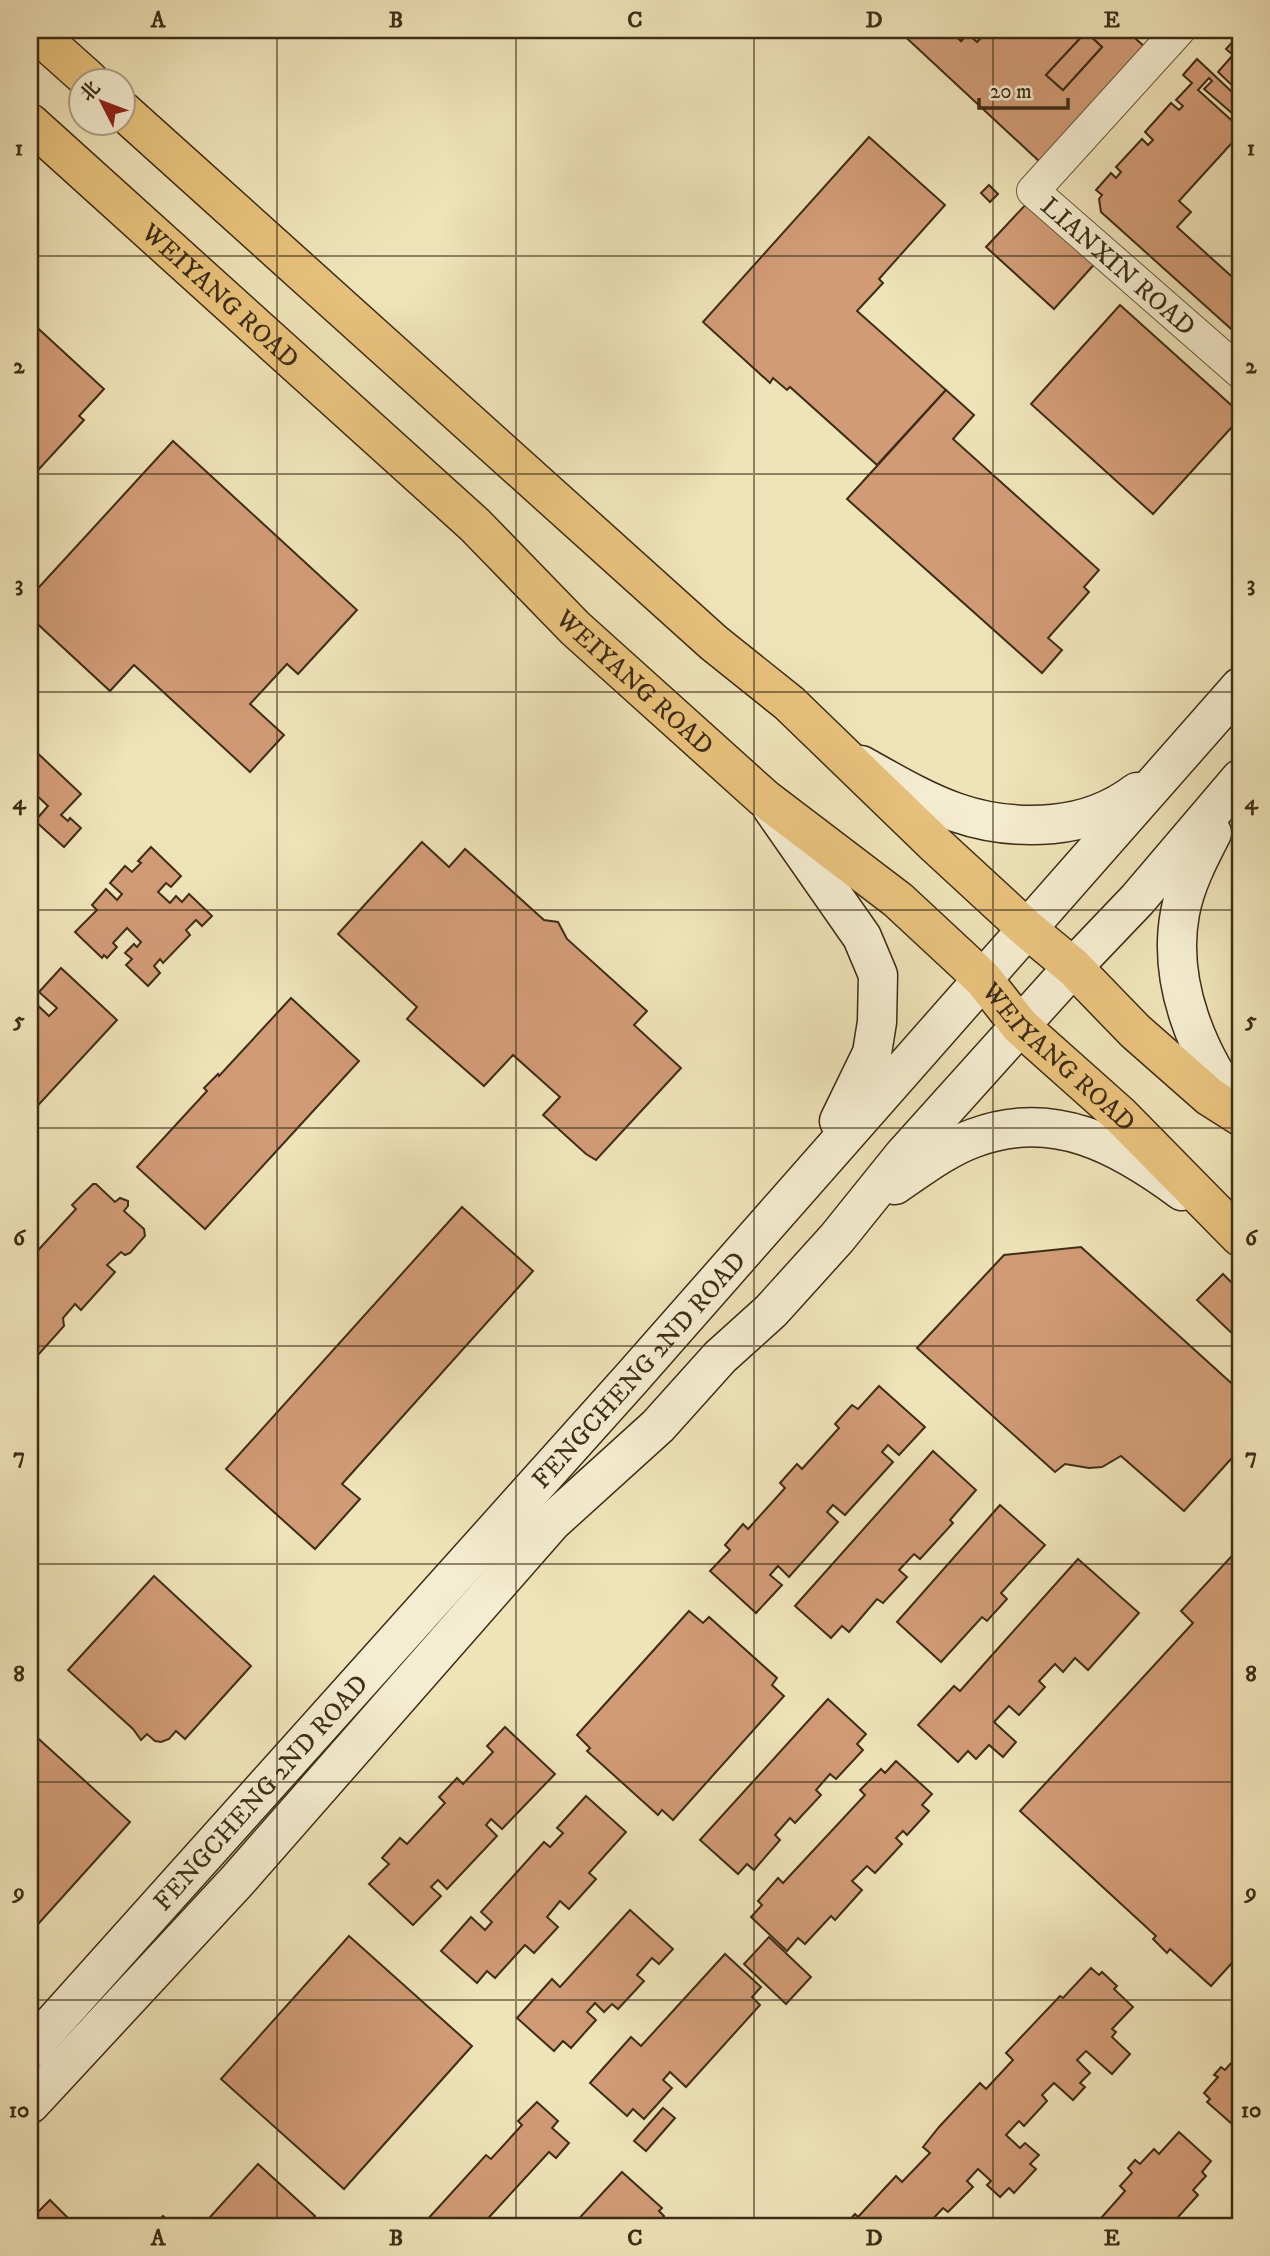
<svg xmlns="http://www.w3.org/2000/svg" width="1270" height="2256" font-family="'IM FELL DW Pica','Noto Serif SC',serif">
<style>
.building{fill:#d19b76;stroke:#3e2d16;stroke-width:2;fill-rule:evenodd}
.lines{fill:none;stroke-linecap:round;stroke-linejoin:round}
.minor-casing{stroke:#6a5a3e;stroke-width:34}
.secondary-casing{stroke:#3e2d16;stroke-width:41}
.primary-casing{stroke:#3e2d16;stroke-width:41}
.minor{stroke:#f5edd1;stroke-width:32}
.secondary{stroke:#f5edd1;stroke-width:38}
.primary{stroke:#e8c27c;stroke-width:38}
.grid{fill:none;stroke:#3e2d16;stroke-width:2;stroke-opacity:0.55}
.labels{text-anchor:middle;stroke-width:5;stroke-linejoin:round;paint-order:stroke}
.street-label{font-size:26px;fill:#3e2d16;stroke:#f5edd1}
.neatline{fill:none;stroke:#3e2d16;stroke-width:2.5}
.grid-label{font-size:23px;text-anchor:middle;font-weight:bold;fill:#3e2d16}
</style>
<rect width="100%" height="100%" fill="#efe3b8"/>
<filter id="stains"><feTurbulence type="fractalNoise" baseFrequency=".00286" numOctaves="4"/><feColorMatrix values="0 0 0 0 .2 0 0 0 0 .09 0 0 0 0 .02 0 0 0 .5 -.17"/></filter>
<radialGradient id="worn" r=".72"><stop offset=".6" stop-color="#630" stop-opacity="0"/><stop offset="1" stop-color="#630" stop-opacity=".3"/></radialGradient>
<!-- building -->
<g class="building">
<path d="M898,30H960L955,35L961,41L968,34L977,42L989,30H1126L1145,47L1040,162ZM1086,32L1102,47L1063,90L1046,75Z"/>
<polygon points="960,30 989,30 977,42 968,34 961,41 955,35"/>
<polygon points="1086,32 1102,47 1063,90 1046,75"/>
<polygon points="1240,34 1240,120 1204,89 1212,81 1209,78 1198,90 1240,128 1240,134 1179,201 1191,212 1177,227 1240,284 1240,337 1101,212 1099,199 1102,195 1096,190 1111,173 1116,178 1121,172 1116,167 1142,139 1148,145 1153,140 1145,132 1171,103 1179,110 1183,106 1176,100 1192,83 1183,75 1197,59 1232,92 1235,88 1218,72 1233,55 1226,49"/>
<polygon points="869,137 945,205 879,279 883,283 857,311 946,390 877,465 790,387 787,390 773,378 770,383 703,322"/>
<polygon points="989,185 998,194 990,202 981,193"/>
<polygon points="1029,201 1099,259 1054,309 986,247"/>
<polygon points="1120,305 1240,413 1240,418 1153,514 1031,404"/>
<polygon points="30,321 104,389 79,416 84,420 30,479"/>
<polygon points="946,390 974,415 953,439 1099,570 1084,587 1089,592 1048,638 1062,650 1042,673 847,499"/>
<polygon points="173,441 357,610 298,674 287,664 250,704 284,735 250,772 134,665 110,691 30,617 30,597"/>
<polygon points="30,746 81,794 61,815 68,821 70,818 81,828 64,847 35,821 48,806 30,789"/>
<polygon points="422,842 449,867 465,849 544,920 558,922 567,939 647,1011 634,1025 681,1068 596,1160 586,1154 543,1115 560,1097 513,1055 484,1086 407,1019 417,1007 338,934"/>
<polygon points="151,847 181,876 171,887 166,883 158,892 170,903 176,896 182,902 189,894 212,916 202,926 196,920 186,930 190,935 163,963 160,959 154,966 160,973 148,986 126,965 132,959 125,953 134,944 137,947 141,942 127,928 113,943 117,947 107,958 104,955 102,958 75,932 97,910 92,905 106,889 117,900 122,894 110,883 125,866 132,872 141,863 138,861"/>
<polygon points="61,968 117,1020 30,1114 30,1002 32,1000 49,1016 57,1008 39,992"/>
<polygon points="291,998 359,1061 205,1229 137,1167 207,1091 204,1088 218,1074 219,1076"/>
<polygon points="93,1184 96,1184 115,1202 120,1198 128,1201 128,1206 124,1211 144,1229 145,1236 130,1253 125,1255 121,1252 107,1265 115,1272 81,1310 75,1304 63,1318 64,1326 30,1364 30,1259 76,1209 72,1205"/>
<polygon points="462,1207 533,1271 342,1484 360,1499 315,1549 226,1469"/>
<polygon points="1081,1247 1240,1391 1240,1449 1184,1511 1121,1456 1102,1467 1089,1468 1065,1464 1055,1472 917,1348 1004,1255"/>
<polygon points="1223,1274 1240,1291 1240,1341 1197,1300"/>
<polygon points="879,1386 925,1427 899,1455 888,1445 882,1452 893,1462 845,1515 833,1505 827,1512 838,1522 789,1577 778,1566 770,1575 782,1585 756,1613 710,1571 730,1550 725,1545 743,1524 748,1529 785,1488 780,1483 797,1464 802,1469 839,1428 835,1424 852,1405 858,1409"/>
<polygon points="933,1451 976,1490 950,1520 953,1523 920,1559 914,1554 899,1570 907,1577 883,1603 877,1599 849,1632 842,1626 831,1638 795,1606"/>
<polygon points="1000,1505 1045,1545 1001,1593 1007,1599 987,1621 982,1617 941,1662 897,1622"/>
<polygon points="1240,1547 1240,1954 1211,1986 1170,1949 1167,1953 1153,1939 1156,1936 1020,1811 1193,1623 1181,1611"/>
<polygon points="1078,1559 1139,1613 1088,1670 1075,1658 1063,1672 1055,1664 1039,1681 1045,1687 1019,1715 1009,1706 994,1722 1016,1742 1003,1757 989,1745 976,1759 968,1751 958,1762 918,1725 954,1686 960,1691"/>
<polygon points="154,1576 251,1666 185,1739 176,1731 169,1739 161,1742 155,1741 147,1734 141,1740 133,1729 68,1670"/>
<polygon points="689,1611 703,1623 709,1617 777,1678 772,1685 784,1696 673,1820 662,1810 658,1815 587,1751 590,1748 577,1735"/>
<polygon points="828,1699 866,1734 857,1744 863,1750 836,1779 830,1774 816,1790 821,1795 795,1823 790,1818 775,1835 780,1840 754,1870 747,1864 738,1874 700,1840"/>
<polygon points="505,1727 555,1774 502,1829 491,1819 486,1825 497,1836 447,1889 438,1880 431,1887 441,1896 413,1925 369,1884 389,1864 382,1858 400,1838 407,1844 445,1803 439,1797 457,1778 463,1784 493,1752 487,1746"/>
<polygon points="30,1731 130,1822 31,1932 30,1930"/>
<polygon points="896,1761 932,1794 922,1805 929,1811 907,1835 903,1831 896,1838 902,1844 875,1873 867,1866 852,1881 862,1890 835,1920 831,1916 805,1944 798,1938 787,1951 751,1917 762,1905 758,1901 778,1878 783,1883 865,1795 860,1790 881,1769 885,1773"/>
<polygon points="586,1796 626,1832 589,1873 596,1879 569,1909 560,1901 547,1917 558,1927 534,1953 525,1945 495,1978 487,1971 477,1983 441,1951 471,1917 485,1930 492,1922 481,1912 544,1842 550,1847 563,1833 557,1828"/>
<polygon points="630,1910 673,1949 659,1964 652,1958 637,1975 644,1981 618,2009 612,2004 604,2012 595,2003 587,2012 596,2020 571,2048 563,2041 554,2051 517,2018 552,1979 560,1987"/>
<polygon points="349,1936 472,2046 344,2189 221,2079"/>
<polygon points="769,1937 811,1977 786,2004 744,1964"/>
<polygon points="725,1954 761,1987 752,1997 760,2005 686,2087 670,2072 663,2080 672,2088 644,2119 633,2109 627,2116 590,2083 631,2037 641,2046"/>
<polygon points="1091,1968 1099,1975 1102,1972 1117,1986 1114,1989 1133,2007 1112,2029 1116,2032 1112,2037 1130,2054 1112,2074 1086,2051 1077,2060 1090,2073 1080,2083 1085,2087 1073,2100 1054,2083 1042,2095 1047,2101 1024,2126 1019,2121 1006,2135 1020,2148 1025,2143 1039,2155 1030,2164 1036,2169 1014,2193 1009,2188 1000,2197 987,2185 991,2181 978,2169 967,2181 973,2187 948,2212 943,2208 931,2221 937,2226 844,2226 855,2214 858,2217 896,2176 902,2182 930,2153 923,2147 939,2127 980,2083 986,2089 1013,2060 1006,2053 1060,1996 1063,1998"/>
<polygon points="1240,2053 1240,2131 1207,2102 1210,2099 1204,2093 1218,2077 1214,2075 1221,2067 1225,2070"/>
<polygon points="537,2102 558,2121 552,2128 569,2143 556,2158 549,2152 481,2226 432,2226 426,2221 486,2155 491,2159 522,2125 518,2121"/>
<polygon points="663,2108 675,2118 646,2151 634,2141"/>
<polygon points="1179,2132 1211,2161 1202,2172 1206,2176 1193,2190 1198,2195 1170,2226 1164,2222 1161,2226 1094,2226 1125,2191 1120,2186 1132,2173 1128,2168 1135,2160 1140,2164 1154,2149 1159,2154"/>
<polygon points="258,2164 315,2216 305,2226 202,2226"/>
<polygon points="622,2172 662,2208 659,2211 664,2216 655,2226 572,2226"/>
<polygon points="50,2200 70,2220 64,2226 30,2226 30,2220"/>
<polygon points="163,2216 174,2226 153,2226"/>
</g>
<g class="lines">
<!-- minor casing -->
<g class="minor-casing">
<g id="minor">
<path id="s1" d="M1179,30L1033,191L1240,372"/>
</g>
</g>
<!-- secondary casing -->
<g class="secondary-casing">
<g id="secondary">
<path d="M861,765C927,802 974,831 1053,824C1084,821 1112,811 1137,792"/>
<polyline points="772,808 862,937 878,975 877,1022 872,1053 839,1121"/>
<path d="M1212,833C1199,858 1185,885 1180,913C1167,982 1198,1057 1240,1110"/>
<path d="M895,1185C920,1168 946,1148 974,1138C1053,1108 1120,1145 1182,1191"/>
<path id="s2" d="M30,2049L630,1380L1240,687"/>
<polyline points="30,2104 237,1881 552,1522 658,1426 720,1357 771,1311 837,1238 903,1156 1073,967 1137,900 1240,779"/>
</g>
</g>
<!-- primary casing -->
<g class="primary-casing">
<g id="primary">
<polyline points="33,30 89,80"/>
<polyline points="122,110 714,643 789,703 937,846 1027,929 1073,967 1135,1031 1210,1097 1240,1116"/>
<path id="s3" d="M30,123L475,525L575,628L764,798L898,900L983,979L1020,1026L1121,1116L1240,1237"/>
</g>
</g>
<!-- minor -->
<use href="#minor" class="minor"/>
<!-- secondary -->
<use href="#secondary" class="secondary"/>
<!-- primary -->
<use href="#primary" class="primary"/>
</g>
<!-- grid -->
<path class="grid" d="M277,30V2226M516,30V2226M754,30V2226M993,30V2226M30,256H1240M30,474H1240M30,692H1240M30,910H1240M30,1128H1240M30,1346H1240M30,1564H1240M30,1782H1240M30,2000H1240"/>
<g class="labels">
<!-- street labels -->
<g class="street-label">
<text dy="9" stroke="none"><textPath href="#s1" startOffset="331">LIANXIN ROAD</textPath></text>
<text dy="9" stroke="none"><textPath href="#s3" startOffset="257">WEIYANG ROAD</textPath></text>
<text dy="9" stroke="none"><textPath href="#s3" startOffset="824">WEIYANG ROAD</textPath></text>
<text dy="9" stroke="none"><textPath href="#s3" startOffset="1391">WEIYANG ROAD</textPath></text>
<text dy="9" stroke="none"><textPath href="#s2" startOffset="912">FENGCHENG 2ND ROAD</textPath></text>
<text dy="9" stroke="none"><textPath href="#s2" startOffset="345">FENGCHENG 2ND ROAD</textPath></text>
</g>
</g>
<!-- margin -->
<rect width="1270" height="2256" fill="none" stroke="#efe3b8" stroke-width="77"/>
<!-- north arrow -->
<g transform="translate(102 102) rotate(312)"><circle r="33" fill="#f5edd1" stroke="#aca086" stroke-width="2"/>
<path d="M0-5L12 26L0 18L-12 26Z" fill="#8f2418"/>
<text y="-10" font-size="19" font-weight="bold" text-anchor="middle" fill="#3e2d16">北</text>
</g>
<!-- scale -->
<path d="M979 98v10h89v-10" fill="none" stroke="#3e2d16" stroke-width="3.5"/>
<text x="990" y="98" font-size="21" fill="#3e2d16" stroke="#f5edd1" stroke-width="5" paint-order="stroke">20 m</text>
<rect x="38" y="38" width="1194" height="2180" class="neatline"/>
<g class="grid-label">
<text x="158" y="27">A</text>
<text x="396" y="27">B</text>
<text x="635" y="27">C</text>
<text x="874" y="27">D</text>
<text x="1112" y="27">E</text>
<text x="19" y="155">1</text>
<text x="1251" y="155">1</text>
<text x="19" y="373">2</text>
<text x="1251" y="373">2</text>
<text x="19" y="591">3</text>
<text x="1251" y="591">3</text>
<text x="19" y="809">4</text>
<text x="1251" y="809">4</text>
<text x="19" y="1027">5</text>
<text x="1251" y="1027">5</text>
<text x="19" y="1245">6</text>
<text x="1251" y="1245">6</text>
<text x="19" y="1463">7</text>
<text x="1251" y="1463">7</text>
<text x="19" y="1681">8</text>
<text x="1251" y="1681">8</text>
<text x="19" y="1899">9</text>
<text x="1251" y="1899">9</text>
<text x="19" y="2117">10</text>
<text x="1251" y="2117">10</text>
<text x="158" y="2245">A</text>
<text x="396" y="2245">B</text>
<text x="635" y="2245">C</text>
<text x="874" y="2245">D</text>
<text x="1112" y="2245">E</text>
</g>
<rect width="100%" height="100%" filter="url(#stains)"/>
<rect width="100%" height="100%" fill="url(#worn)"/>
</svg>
